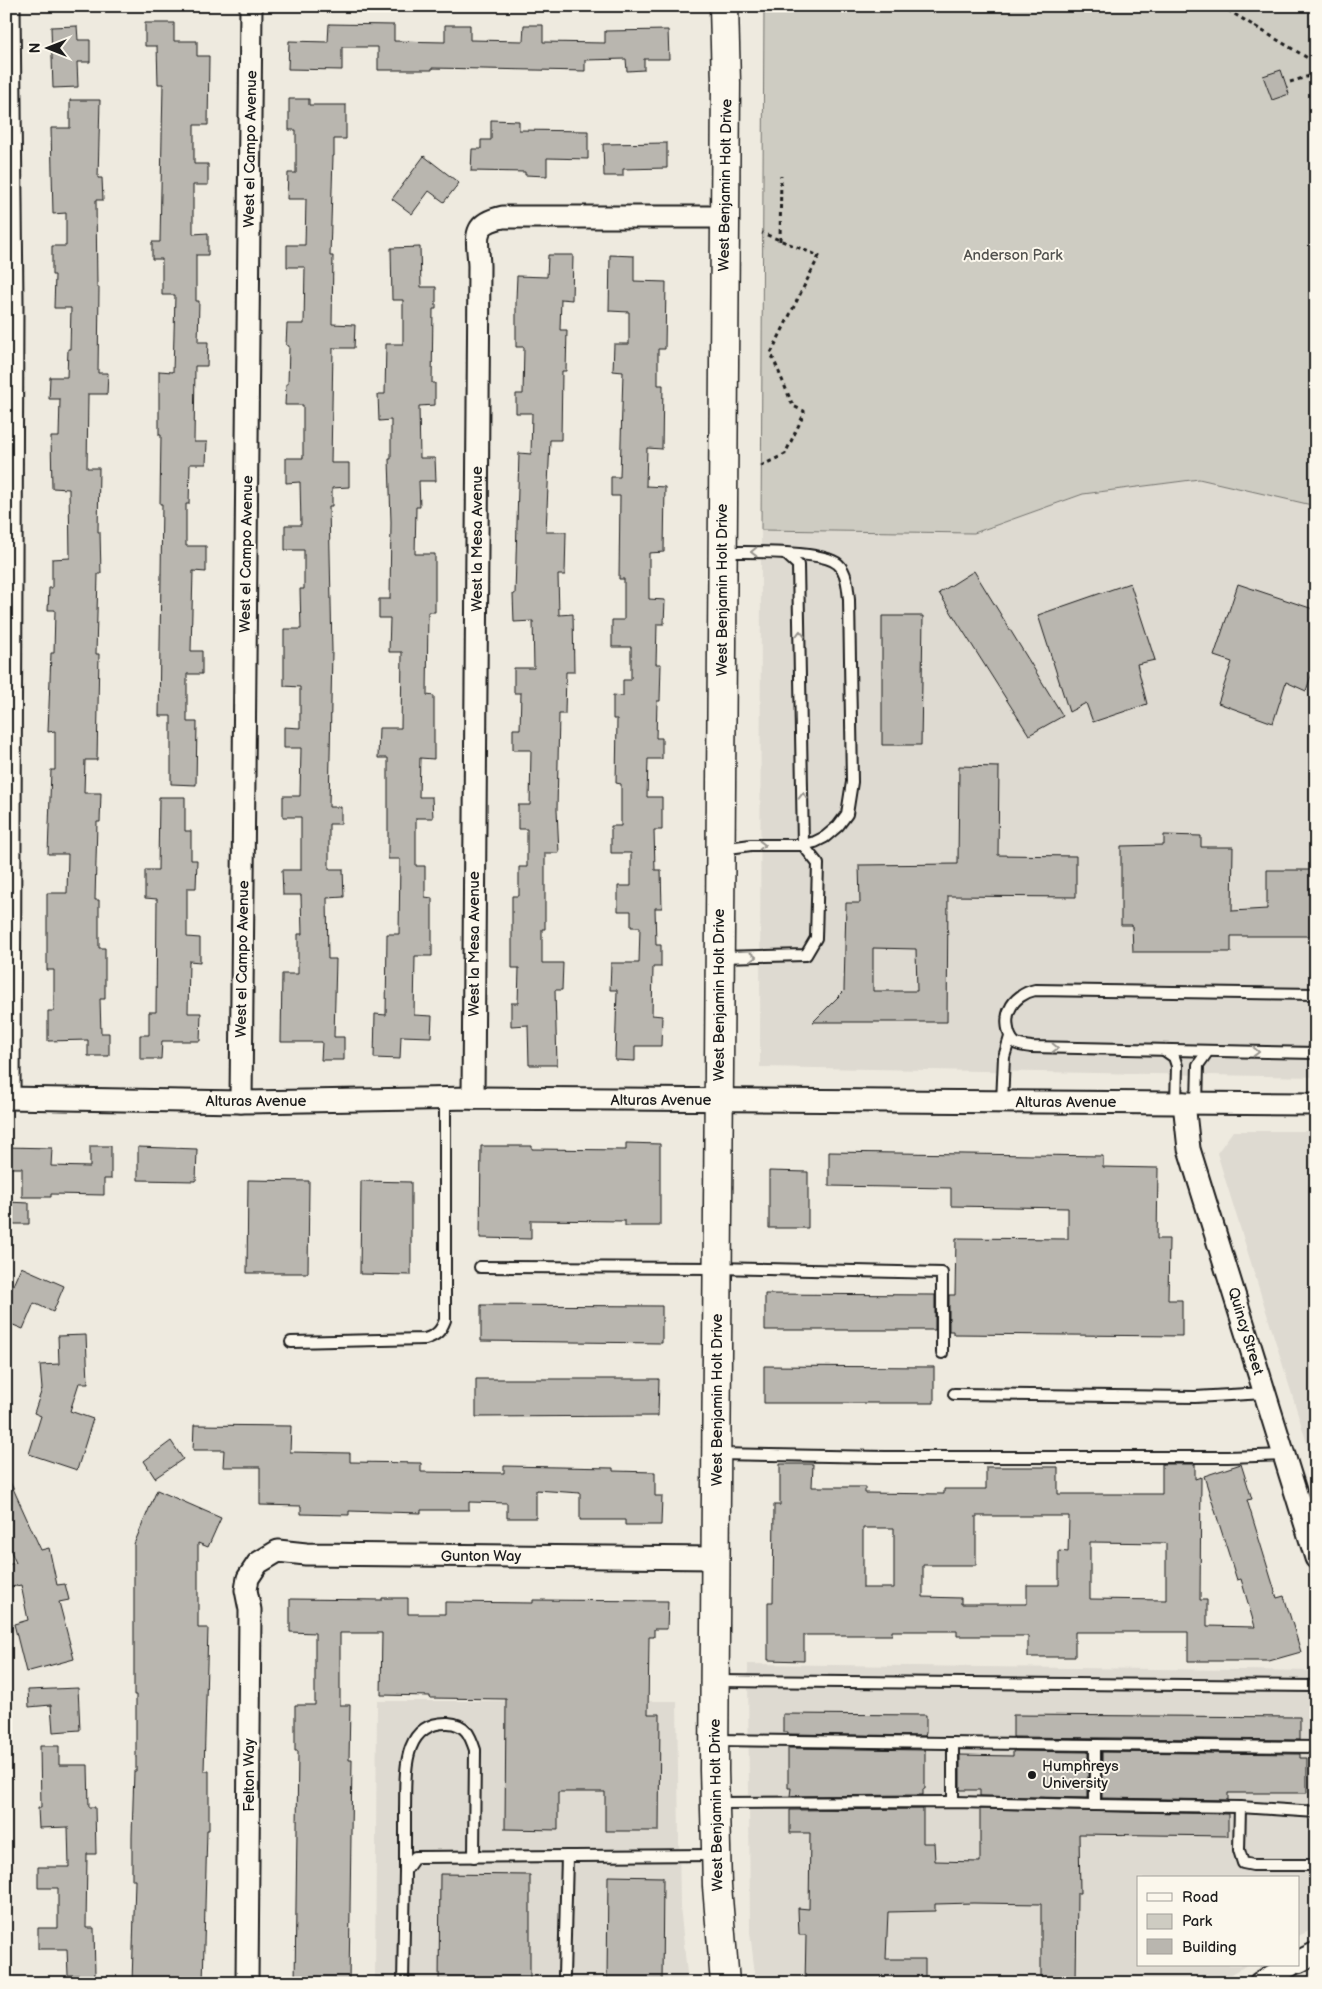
<svg xmlns="http://www.w3.org/2000/svg" width="1322" height="1989" font-family="'Balsamiq Sans',sans-serif">
<style>
.built{fill:#dedad1}
.green{fill:#ceccc2;stroke:#75746f}
.building{fill:#b9b6af;stroke:#1c1c1c;fill-rule:evenodd}
.lines{fill:none;stroke-linecap:round;stroke-linejoin:round}
.service-casing{stroke:#1c1c1c;stroke-width:14}
.minor-casing{stroke:#1c1c1c;stroke-width:25}
.secondary-casing{stroke:#1c1c1c;stroke-width:31}
.path{stroke:#1c1c1c;stroke-width:3;stroke-dasharray:4 4;stroke-linecap:butt}
.service{stroke:#fbf7ec;stroke-width:10}
.minor{stroke:#fbf7ec;stroke-width:21}
.secondary{stroke:#fbf7ec;stroke-width:28}
.oneway{stroke:#97948e}
.poi-dot{fill:#1c1c1c;stroke:#fbf7ec;stroke-width:2}
.labels{text-anchor:middle;stroke-width:4;stroke-linejoin:round;paint-order:stroke}
.street-label{font-size:15px;fill:#1c1c1c;stroke:#fbf7ec}
.park-label{font-size:15px;fill:#51514e;stroke:#fbf7ec}
.poi-label{font-size:15px;fill:#1c1c1c;stroke:#fbf7ec;text-anchor:start}
</style>
<rect width="100%" height="100%" fill="#eeeadf"/>
<filter id="ink" filterUnits="userSpaceOnUse"><feTurbulence type="fractalNoise" baseFrequency=".02" numOctaves="2"/><feDisplacementMap in="SourceGraphic" scale="10" xChannelSelector="R" yChannelSelector="G"/><feConvolveMatrix kernelMatrix="1 2 1 2 8 2 1 2 1" color-interpolation-filters="sRGB"/></filter>
<g filter="url(#ink)">
<!-- built -->
<g class="built">
<polygon points="1199,479 1316,506 1316,1077 760,1067 761,530 974,533 1083,494"/>
<polygon points="1233,1131 1316,1131 1316,1472 1217,1153"/>
<polygon points="748,1664 1316,1671 1316,1928 1298,1936 1298,1878 1138,1878 1138,1965 1247,1965 1217,1983 756,1983 750,1932"/>
<polygon points="377,1701 677,1701 680,1906 688,1983 375,1983"/>
</g>
<!-- green -->
<polygon class="green" points="764,6 1316,6 1316,506 1199,479 1083,494 974,533 761,530"/>
<!-- building -->
<g class="building">
<polygon points="145,23 174,23 174,41 197,41 197,56 209,56 208,125 194,125 194,164 208,164 208,185 193,185 193,234 208,233 208,255 196,255 196,301 199,301 198,342 208,342 207,366 195,366 194,442 207,442 206,464 190,464 189,504 186,504 186,546 206,546 206,572 193,571 191,651 202,651 202,674 187,674 187,722 197,722 196,785 171,784 171,716 159,716 162,504 160,504 161,435 159,435 159,371 173,372 175,295 162,295 162,259 152,259 152,242 160,242 163,84 158,84 157,46 145,46"/>
<polygon points="329,24 394,25 394,41 445,42 445,25 470,25 470,40 523,41 524,25 543,25 543,42 605,43 605,31 668,30 669,59 644,59 644,70 627,71 626,59 585,60 585,71 432,68 432,70 378,70 378,47 342,47 342,70 288,69 289,41 328,42"/>
<polygon points="77,26 78,40 90,40 90,62 77,62 78,87 53,88 51,27"/>
<polygon points="1281,70 1289,94 1272,100 1263,76"/>
<polygon points="289,99 309,99 309,105 346,105 346,139 334,139 334,156 333,156 330,256 333,256 332,324 355,325 354,348 333,348 331,463 349,463 349,487 332,488 332,506 329,506 332,651 329,807 341,807 341,824 329,824 329,869 343,869 344,897 327,898 328,959 336,959 334,1037 344,1037 344,1060 321,1060 322,1042 281,1042 282,974 298,974 298,934 302,934 301,895 283,895 282,870 301,870 301,817 283,817 283,796 300,796 301,748 284,748 284,727 300,728 300,687 284,686 284,629 301,629 300,589 304,589 304,550 285,550 285,525 301,525 300,482 286,483 286,458 303,458 303,405 285,405 286,384 288,384 289,346 286,345 287,324 304,324 305,267 287,267 287,245 305,245 306,199 287,199 288,173 296,173 296,130 289,130"/>
<polygon points="70,100 100,100 98,178 102,178 103,200 96,200 97,287 99,287 98,373 108,373 107,394 88,394 87,468 99,468 98,532 100,532 101,574 98,574 96,654 99,654 97,760 85,760 84,793 101,793 100,822 97,822 95,900 99,900 99,948 105,948 105,999 100,999 101,1033 109,1033 109,1056 88,1056 88,1040 48,1041 48,1011 54,1011 54,970 47,970 47,893 67,893 68,854 48,854 51,770 55,770 55,731 48,732 51,653 54,653 55,610 48,610 49,588 52,588 52,559 70,558 69,489 52,488 51,437 59,437 60,399 49,399 50,377 67,377 68,349 70,349 71,308 54,308 55,275 52,275 52,246 66,246 66,213 53,214 51,128 70,128"/>
<polygon points="491,120 519,121 519,130 588,131 588,159 547,158 547,176 525,175 525,172 471,171 472,149 481,149 481,140 491,140"/>
<polygon points="667,143 667,168 623,169 623,176 604,176 603,144"/>
<polygon points="424,156 459,183 444,202 429,191 412,214 392,199"/>
<polygon points="420,247 421,287 436,287 436,309 433,309 432,383 435,383 435,405 419,406 420,458 435,458 436,481 419,481 420,507 416,507 415,554 435,554 435,612 428,612 427,695 434,696 434,759 420,758 419,797 432,797 433,818 416,818 416,866 425,866 425,897 432,898 432,956 415,956 414,1015 432,1016 431,1037 401,1036 400,1059 374,1058 375,1014 386,1015 387,934 399,934 400,859 388,859 388,758 378,758 379,728 401,728 402,652 389,652 390,618 379,618 379,599 390,599 391,522 389,459 391,459 391,420 379,421 378,394 385,394 386,344 403,344 403,300 392,300 391,248"/>
<polygon points="548,255 573,255 572,300 561,299 560,330 567,330 566,371 562,371 561,440 550,440 546,532 566,532 565,575 558,575 559,615 573,614 574,672 566,672 565,714 559,714 557,810 559,853 545,853 545,929 542,929 542,963 563,963 562,990 555,990 557,1065 529,1065 528,1025 511,1026 511,1003 518,1003 519,968 512,968 512,896 519,896 519,867 527,867 527,829 518,829 518,805 530,805 531,750 513,750 513,729 520,729 521,693 514,693 514,668 534,668 533,621 514,622 513,594 515,594 519,453 531,454 532,413 516,413 516,394 523,394 524,347 516,347 516,299 517,276 547,277"/>
<polygon points="610,255 634,256 634,281 666,282 665,349 658,349 658,385 663,385 662,449 647,448 646,486 665,487 664,552 649,553 649,599 665,600 664,624 657,624 656,664 661,664 660,701 657,701 656,738 662,738 662,759 648,759 647,797 662,797 662,830 654,830 655,870 661,870 662,908 655,908 656,945 661,945 661,967 653,967 652,1015 662,1016 661,1046 635,1046 635,1061 615,1060 617,990 610,990 611,963 639,963 640,927 631,927 631,911 618,911 618,886 631,886 631,853 611,853 611,826 621,826 621,784 616,783 617,719 613,719 613,695 623,696 623,680 631,680 631,647 612,647 612,620 624,620 624,579 619,579 620,496 611,496 611,477 620,477 623,372 613,371 614,344 629,344 629,312 609,311"/>
<polygon points="974,571 1063,716 1029,735 939,593"/>
<polygon points="1130,583 1155,660 1137,664 1147,704 1093,722 1086,703 1069,712 1038,615"/>
<polygon points="1238,584 1316,610 1316,661 1306,691 1286,682 1273,723 1218,703 1232,662 1214,656"/>
<polygon points="882,616 923,616 921,745 882,745"/>
<path d="M959,766L999,767L998,855L1076,856V897L948,896L947,1022H813L844,991L846,903H860L859,865L958,864ZM873,948L916,949L917,991H873Z"/>
<polygon points="159,797 185,797 185,831 191,831 191,860 197,860 196,888 187,888 187,937 200,938 200,962 189,961 188,1013 201,1013 200,1041 162,1041 161,1059 140,1059 140,1035 149,1035 149,1012 156,1012 157,899 145,898 145,870 158,870"/>
<polygon points="1164,835 1201,836 1201,847 1233,847 1232,911 1267,909 1267,870 1316,870 1316,936 1231,936 1231,952 1133,952 1132,925 1121,925 1121,846 1164,845"/>
<polygon points="626,1143 660,1144 660,1226 625,1226 625,1221 531,1220 531,1239 480,1238 481,1146 532,1146 532,1149 626,1150"/>
<polygon points="90,1146 111,1146 111,1179 104,1179 104,1195 51,1194 51,1197 22,1197 22,1168 6,1168 6,1147 52,1148 51,1166 90,1167"/>
<polygon points="138,1147 197,1149 196,1181 138,1180"/>
<polygon points="829,1152 1103,1156 1103,1167 1158,1168 1157,1239 1169,1239 1168,1300 1182,1300 1182,1336 953,1334 953,1331 949,1331 949,1295 955,1295 956,1238 1068,1239 1068,1208 951,1206 951,1188 829,1186"/>
<polygon points="769,1171 808,1172 808,1228 769,1228"/>
<polygon points="248,1180 309,1181 308,1273 247,1273"/>
<polygon points="361,1181 411,1182 411,1275 360,1274"/>
<polygon points="6,1202 29,1203 29,1224 6,1224"/>
<polygon points="21,1267 64,1286 53,1312 34,1303 23,1329 6,1322 6,1301"/>
<polygon points="765,1294 935,1295 935,1330 765,1330"/>
<polygon points="481,1305 662,1306 662,1343 481,1341"/>
<polygon points="86,1335 88,1383 79,1383 70,1411 93,1419 77,1470 29,1454 41,1416 34,1413 42,1389 40,1365 59,1364 58,1336"/>
<polygon points="764,1366 934,1367 934,1403 764,1403"/>
<polygon points="476,1379 659,1379 658,1416 476,1417"/>
<polygon points="194,1425 291,1426 290,1452 350,1453 350,1462 421,1463 421,1472 504,1473 504,1466 613,1468 613,1471 655,1472 655,1496 662,1496 661,1525 625,1525 625,1520 580,1520 580,1493 536,1490 536,1518 507,1518 507,1503 469,1502 469,1510 421,1510 421,1513 349,1511 349,1515 301,1514 301,1506 260,1505 260,1467 223,1467 224,1450 193,1450"/>
<polygon points="171,1441 183,1459 155,1478 144,1461"/>
<path d="M780,1464H813L812,1487H865V1493L944,1494V1489H986V1467H1058V1494H1162V1464H1195V1479L1201,1477L1200,1600H1207V1626L1255,1627L1241,1579L1237,1580L1204,1476L1241,1464L1252,1499L1247,1500L1277,1598L1284,1596L1301,1652L1269,1661H1188V1632H1075V1657H1028V1636H957V1631H892V1635H804V1661L768,1660V1602H773L774,1505H780ZM976,1516H1069L1068,1552L1059,1551V1585H1027V1604H961V1598L923,1597V1565H976ZM863,1528H894V1588H863ZM1090,1542L1166,1543V1600L1090,1599Z"/>
<polygon points="6,1473 41,1550 49,1548 57,1585 65,1584 69,1600 59,1602 74,1659 26,1672 14,1624 28,1620 21,1585 6,1588 6,1565 16,1563 6,1541"/>
<polygon points="157,1490 221,1518 208,1547 198,1543 198,1628 208,1628 204,1771 209,1771 209,1830 207,1830 203,1983 132,1983 135,1880 132,1880 132,1836 134,1771 136,1771 136,1695 134,1695 134,1544"/>
<polygon points="382,1598 408,1598 408,1614 445,1614 445,1602 533,1603 533,1600 668,1601 667,1629 654,1629 654,1637 649,1637 648,1714 660,1714 659,1831 605,1831 605,1792 558,1792 558,1830 505,1829 506,1699 430,1698 430,1696 381,1695 382,1633 340,1633 340,1705 350,1705 349,1760 352,1760 349,1983 295,1983 298,1751 295,1751 295,1705 315,1705 315,1633 290,1632 290,1599 382,1600"/>
<polygon points="78,1688 80,1730 53,1732 51,1705 29,1707 28,1690"/>
<polygon points="783,1714 926,1715 926,1733 925,1736 788,1734 788,1732 783,1732"/>
<polygon points="1013,1715 1300,1717 1300,1740 1013,1737"/>
<polygon points="40,1746 59,1746 59,1765 88,1765 89,1807 95,1807 96,1854 87,1854 86,1928 94,1928 95,1975 68,1975 67,1949 38,1949 38,1928 58,1928 58,1888 38,1888 38,1867 69,1867 68,1827 39,1828 38,1808 41,1808"/>
<polygon points="788,1748 925,1750 925,1789 923,1789 923,1795 790,1796 791,1788 788,1788"/>
<polygon points="1013,1751 1088,1752 1088,1798 980,1796 980,1790 960,1790 960,1755 1013,1756"/>
<polygon points="1102,1752 1300,1754 1300,1758 1307,1758 1307,1793 1228,1793 1228,1800 1102,1798"/>
<polygon points="923,1809 923,1843 934,1843 935,1861 980,1862 980,1809 1228,1814 1228,1836 1079,1834 1080,1893 1077,1893 1076,1983 1041,1983 1041,1904 973,1903 935,1904 935,1911 888,1912 886,1959 925,1959 925,1983 805,1983 806,1935 799,1935 798,1908 809,1909 810,1833 790,1833 790,1810"/>
<polygon points="440,1874 530,1875 530,1983 439,1983"/>
<polygon points="608,1876 663,1877 662,1983 607,1983"/>
</g>
<g class="lines">
<!-- service casing -->
<g class="service-casing">
<g id="service">
<path d="M721,849L751,845H803L815,842L825,837L838,826L847,814L852,782L849,600C848,589 847,572 838,564C823,550 745,552 723,552"/>
<polyline points="720,957 806,955 816,938 818,864 803,845 798,565 786,554"/>
<path d="M1316,994L1035,990C1025,992 1014,999 1010,1009C1005,1018 1007,1036 1015,1043C1020,1046 1025,1046 1031,1047L1316,1053"/>
<polyline points="1164,1050 1174,1057 1177,1066 1176,1103"/>
<polyline points="1002,1102 1004,1057 1010,1037"/>
<polyline points="1197,1103 1198,1065 1208,1051"/>
<polyline points="480,1267 717,1268 942,1273 942,1353"/>
<path d="M291,1342L425,1339C437,1335 441,1331 445,1320V1098"/>
<polyline points="954,1394 1195,1397 1265,1393"/>
<polyline points="717,1454 885,1457 1228,1457 1284,1455"/>
<polyline points="716,1681 1316,1686"/>
<polyline points="716,1740 1095,1745 1095,1805 953,1802 716,1803"/>
<polyline points="953,1743 953,1802"/>
<polyline points="1095,1745 1316,1747"/>
<polyline points="1095,1805 1240,1807 1316,1812"/>
<polyline points="1240,1807 1239,1850 1243,1863 1253,1865 1316,1865"/>
<path d="M405,1871C405,1851 405,1831 405,1810C406,1777 400,1722 448,1723C466,1724 470,1735 475,1750L474,1857"/>
<polyline points="564,1976 567,1856"/>
<polyline points="403,1983 405,1871 415,1857 715,1855"/>
</g>
</g>
<!-- minor casing -->
<g class="minor-casing">
<g id="minor">
<polyline points="9,6 12,303 9,1098"/>
<polyline points="6,1098 241,1102 473,1098 1316,1104"/>
<path d="M473,1098L479,266C478,238 470,224 503,217H724"/>
<polyline points="241,1102 251,6"/>
<polyline points="1184,1103 1189,1149 1316,1558"/>
<polyline points="1298,1962 1316,1953"/>
<polyline points="247,1983 250,1610 246,1590 248,1578 258,1563 278,1551 306,1554 716,1558"/>
<polyline points="1260,1983 1291,1965"/>
</g>
</g>
<!-- secondary casing -->
<g class="secondary-casing">
<polyline id="secondary" points="724,6 726,83 714,1770 717,1886 725,1983"/>
</g>
<!-- path -->
<g class="path">
<polyline points="1221,6 1316,63"/>
<polyline points="1290,82 1316,74"/>
<polyline points="780,241 781,176"/>
<polyline points="761,466 785,454 804,414 804,411 793,406 771,353 819,256 762,233"/>
</g>
<!-- service -->
<use href="#service" class="service"/>
<!-- minor -->
<use href="#minor" class="minor"/>
<!-- secondary -->
<use href="#secondary" class="secondary"/>
</g>
<!-- one-way arrows -->
<defs><path id="oneway-chevron" d="M-2-3.5L2.5 0L-2 3.5" fill="none" stroke-width="1.6" stroke-linecap="round" stroke-linejoin="round" transform="scale(1.25)"/></defs>
<g class="oneway">
<use href="#oneway-chevron" transform="translate(754 552) rotate(179)"/>
<use href="#oneway-chevron" transform="translate(800 634) rotate(-91)"/>
<use href="#oneway-chevron" transform="translate(803 796) rotate(-91)"/>
<use href="#oneway-chevron" transform="translate(762 845) rotate(-1)"/>
<use href="#oneway-chevron" transform="translate(753 957)"/>
<use href="#oneway-chevron" transform="translate(1055 1048) rotate(1)"/>
<use href="#oneway-chevron" transform="translate(1256 1052) rotate(1)"/>
</g>
</g>
<!-- markers -->
<circle class="poi-dot" cx="1032" cy="1775" r="5"/>
<g class="labels">
<!-- street labels -->
<g class="street-label">
<text transform="translate(250 149) rotate(-89)" y="5">West el Campo Avenue</text>
<text transform="translate(725 185) rotate(-89)" y="5">West Benjamin Holt Drive</text>
<text transform="translate(477 539) rotate(-90)" y="5">West la Mesa Avenue</text>
<text transform="translate(246 554) rotate(-89)" y="5">West el Campo Avenue</text>
<text transform="translate(722 590) rotate(-90)" y="5">West Benjamin Holt Drive</text>
<text transform="translate(474 944) rotate(-90)" y="5">West la Mesa Avenue</text>
<text transform="translate(242 959) rotate(-89)" y="5">West el Campo Avenue</text>
<text transform="translate(719 995) rotate(-90)" y="5">West Benjamin Holt Drive</text>
<text x="661" y="1105">Alturas Avenue</text>
<text x="256" y="1106">Alturas Avenue</text>
<text x="1066" y="1107">Alturas Avenue</text>
<text transform="translate(1246 1331) rotate(73)" y="5">Quincy Street</text>
<text transform="translate(717 1400) rotate(-90)" y="5">West Benjamin Holt Drive</text>
<text x="481" y="1561">Gunton Way</text>
<text transform="translate(249 1775) rotate(-90)" y="5">Felton Way</text>
<text transform="translate(716 1805) rotate(-91)" y="5">West Benjamin Holt Drive</text>
</g>
<!-- park labels -->
<g class="park-label">
<text x="1013" y="260">Anderson Park</text>
</g>
<!-- poi labels -->
<g class="poi-label">
<text x="1042" y="1771">Humphreys<tspan x="1042" dy="17">University</tspan></text>
</g>
</g>
<!-- margin -->
<rect width="1322" height="1989" fill="none" stroke="#fbf7ec" stroke-width="25"/>
<rect x="12" y="12" width="1297" height="1964" fill="none" stroke="#1c1c1c" stroke-width="2" filter="url(#ink)"/>
<!-- legend -->
<rect x="1137" y="1876" width="162" height="90" fill="#fbf7ec" stroke="#a29f99"/>
<rect x="1147" y="1893" width="25" height="8" fill="#fbf7ec" stroke="#a29f99"/>
<text x="1182" y="1902" font-size="15" fill="#1c1c1c">Road</text>
<rect x="1147" y="1914" width="25" height="15" fill="#ceccc2" stroke="#a29f99"/>
<text x="1182" y="1926" font-size="15" fill="#1c1c1c">Park</text>
<rect x="1147" y="1939" width="25" height="15" fill="#b9b6af" stroke="#a29f99"/>
<text x="1182" y="1952" font-size="15" fill="#1c1c1c">Building</text>
<!-- north arrow -->
<g transform="translate(48 48) rotate(270)" stroke="#fbf7ec" stroke-width="4" paint-order="stroke">
<path d="M0-4L9 19L0 12L-9 19Z" fill="#1c1c1c"/>
<text y="-8" font-size="14" font-weight="bold" text-anchor="middle" fill="#1c1c1c">N</text>
</g>
</svg>
